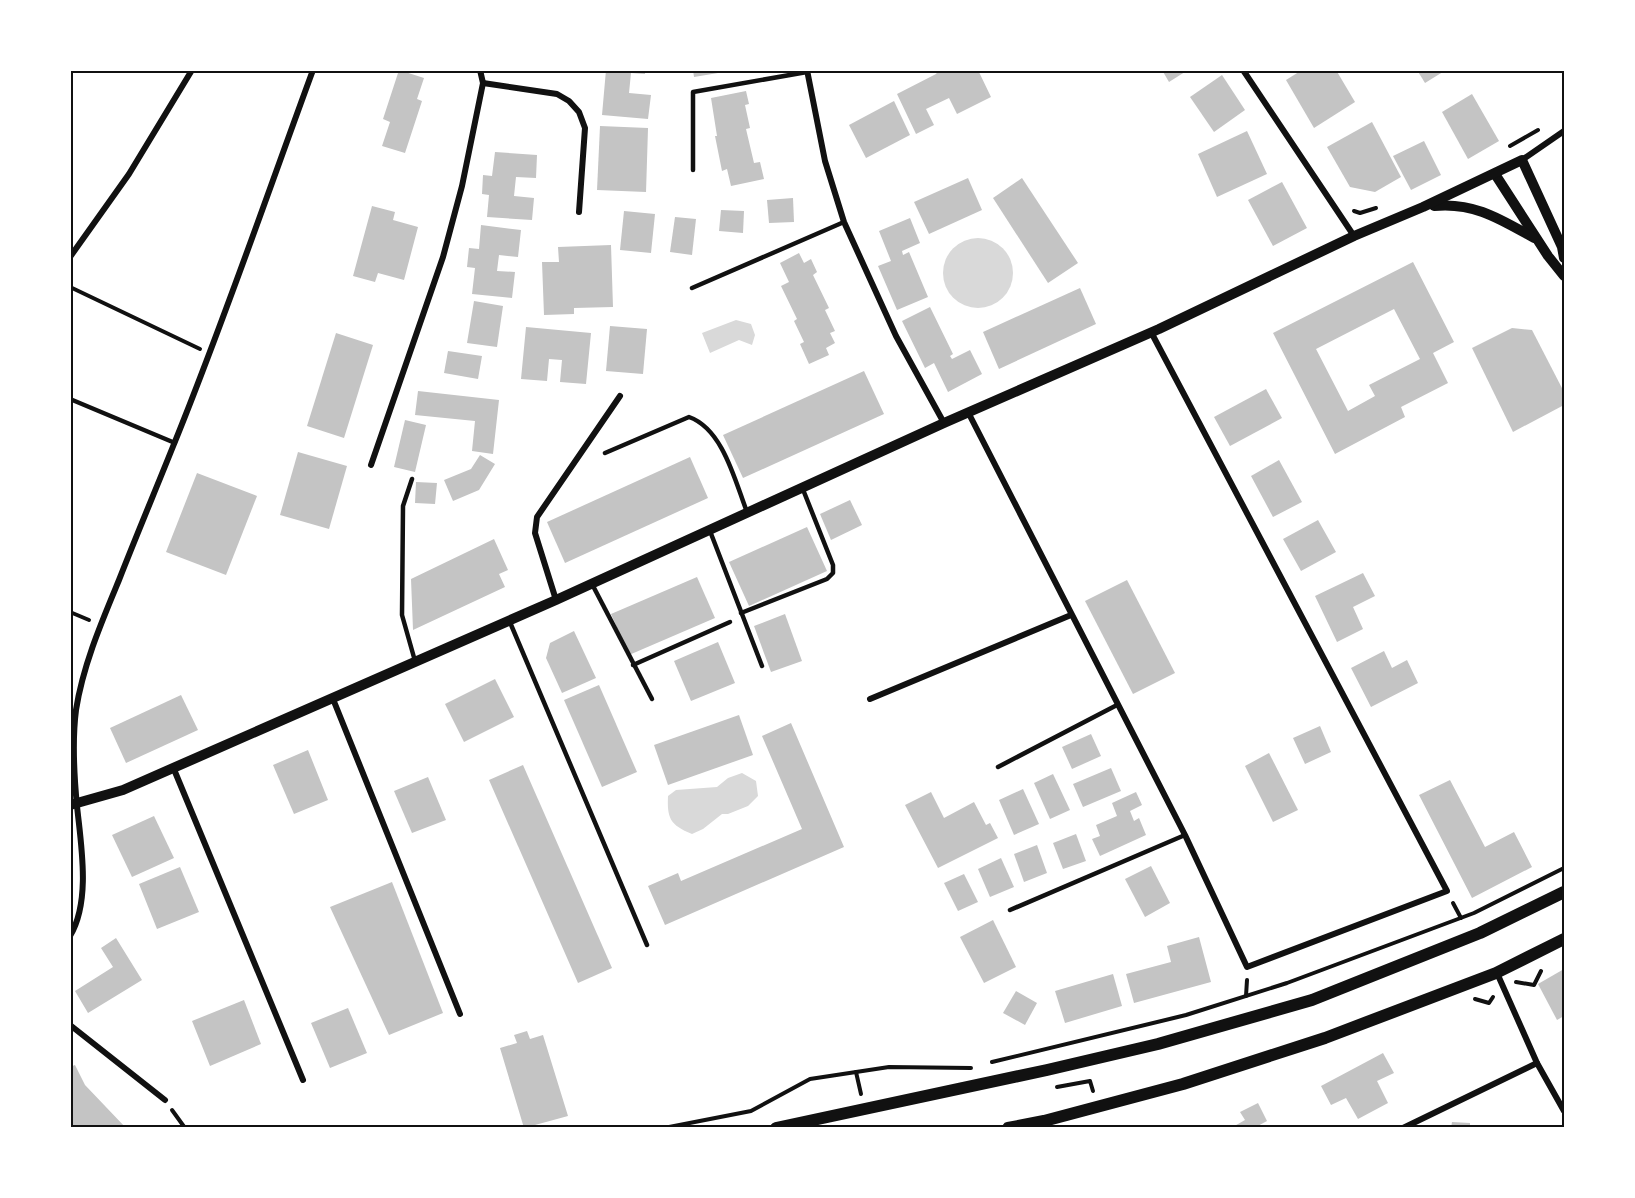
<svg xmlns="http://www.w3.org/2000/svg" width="1635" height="1198" font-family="Ubuntu,sans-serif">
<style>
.water{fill:#d9d9d9}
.building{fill:#c4c4c4;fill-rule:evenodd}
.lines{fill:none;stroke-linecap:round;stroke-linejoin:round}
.path{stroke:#111;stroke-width:4}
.service{stroke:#111;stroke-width:4.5}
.minor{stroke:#111;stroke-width:6}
.tertiary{stroke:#111;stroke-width:10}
.secondary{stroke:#111;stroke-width:12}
.neatline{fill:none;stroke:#111;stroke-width:2}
</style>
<rect width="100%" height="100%" fill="#fff"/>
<!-- water -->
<g class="water">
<circle cx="978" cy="273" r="35"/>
<polygon points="736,320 751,324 755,335 752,345 739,340 710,353 702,333"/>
<path d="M742,773L756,781L758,796L748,806L728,814H722L703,829L692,834C670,825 667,818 668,796L676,790L717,787L728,778Z"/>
</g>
<!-- building -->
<g class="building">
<polygon points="399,70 424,78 417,99 422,101 405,153 382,146 390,122 383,119"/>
<polygon points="606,70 645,70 645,74 631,73 629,93 651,95 648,119 602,115"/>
<polygon points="693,70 724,70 724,72 694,77"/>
<polygon points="939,70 978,70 991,97 957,114 949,98 926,109 934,125 916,134 897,94 936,74"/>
<polygon points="1162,70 1188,70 1169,82"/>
<polygon points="1302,70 1336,70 1355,102 1314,128 1286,80"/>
<polygon points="1417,70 1446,70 1425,83"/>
<polygon points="1222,75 1245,110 1214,132 1190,97"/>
<polygon points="746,91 749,104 745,105 750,128 746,129 754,163 760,162 764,179 731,186 727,169 722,171 715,136 717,136 711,98"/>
<polygon points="1472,94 1499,141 1468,159 1442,112"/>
<polygon points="894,101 910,135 866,158 849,125"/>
<polygon points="1372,122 1401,177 1375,192 1350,187 1327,147"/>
<polygon points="600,126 648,128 646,192 597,190"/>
<polygon points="1247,131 1267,174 1217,197 1198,154"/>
<polygon points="1424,141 1441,175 1411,190 1393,156"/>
<polygon points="495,152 537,155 536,178 516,177 514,196 534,198 532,220 487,217 489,195 482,194 483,175 492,176"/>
<polygon points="968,178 982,210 929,234 914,202"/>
<polygon points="1022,178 1078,263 1048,283 993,198"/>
<polygon points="1282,182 1307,228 1273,246 1248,200"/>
<polygon points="793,198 794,222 769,223 767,200"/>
<polygon points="372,206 395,212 393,220 418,227 404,280 378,273 375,282 353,276"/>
<polygon points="721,210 744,211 743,233 719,231"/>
<polygon points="624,211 655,214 651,253 620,250"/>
<polygon points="675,217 696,219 692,255 670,252"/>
<polygon points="910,218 920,243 902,251 903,255 909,252 928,297 897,310 878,266 891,261 879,231"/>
<polygon points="481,225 521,230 518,257 499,255 497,271 515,272 512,298 472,294 475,268 467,267 469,248 479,249"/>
<polygon points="611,245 613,307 574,308 574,314 544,315 542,262 559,262 558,247"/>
<polygon points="799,253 804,263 811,259 817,272 813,275 829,308 825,310 835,331 830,333 835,343 826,348 829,355 809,364 800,344 804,342 794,321 797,319 781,286 789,282 780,263"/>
<path d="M1413,262L1454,342L1433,353L1448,383L1401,407L1405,417L1335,454L1273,333ZM1394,309L1420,359L1369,385L1375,396L1348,411L1316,349Z"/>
<polygon points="1080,288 1096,324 999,369 983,332"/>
<polygon points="474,301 503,306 497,347 467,343"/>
<polygon points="930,307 953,354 950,356 952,359 970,350 982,374 948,392 934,363 925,368 902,321"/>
<polygon points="610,326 647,329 643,374 606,371"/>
<polygon points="526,327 591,333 586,384 560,382 562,360 549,359 547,381 521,379"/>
<polygon points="1512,328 1532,330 1564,392 1564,405 1513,432 1472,348"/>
<polygon points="336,333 373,345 344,438 307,426"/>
<polygon points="448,351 482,356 478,379 444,373"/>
<polygon points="864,371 884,414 743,478 723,435"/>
<polygon points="1266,389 1282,418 1230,446 1214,417"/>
<polygon points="418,391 499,400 493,454 472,451 475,421 415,415"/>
<polygon points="405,420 426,425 415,472 394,467"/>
<polygon points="298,452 347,466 329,529 280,515"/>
<polygon points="480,455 495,464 479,490 453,501 444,480 471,469"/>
<polygon points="690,457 708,498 565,563 547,522"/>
<polygon points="1279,460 1302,502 1273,517 1251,476"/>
<polygon points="197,473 257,496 226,575 166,552"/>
<polygon points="416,482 437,483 435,504 415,503"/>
<polygon points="850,500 862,525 831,540 820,514"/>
<polygon points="1318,520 1336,552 1301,571 1283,539"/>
<polygon points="807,527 827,571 749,606 729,562"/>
<polygon points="494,539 508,570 499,574 505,587 413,630 411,579"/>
<polygon points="1363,573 1375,596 1353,607 1363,629 1337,642 1315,596"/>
<polygon points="697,577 715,618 629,655 611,614"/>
<polygon points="1127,580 1175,673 1133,694 1085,601"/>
<polygon points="785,614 802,661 771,672 754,626"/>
<polygon points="574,631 596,678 562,693 546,658 550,643"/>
<polygon points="718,642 735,683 691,701 674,661"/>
<polygon points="1384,651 1392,668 1407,660 1418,683 1371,707 1351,668"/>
<polygon points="495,679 514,717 464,742 445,704"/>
<polygon points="599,685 637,772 602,787 564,700"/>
<polygon points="181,695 198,730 126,763 110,728"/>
<polygon points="739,715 753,755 668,785 654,745"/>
<polygon points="791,723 844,847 665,925 648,886 678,873 681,881 802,829 762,736"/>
<polygon points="1320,726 1331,752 1305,764 1293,738"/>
<polygon points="1091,734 1101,756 1072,769 1062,747"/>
<polygon points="308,750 328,800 294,814 273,765"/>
<polygon points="1269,753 1298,810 1273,822 1245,766"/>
<polygon points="523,765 612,968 578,983 489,780"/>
<polygon points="1111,768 1121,791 1083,807 1073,784"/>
<polygon points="1053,774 1070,810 1050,819 1034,783"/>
<polygon points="428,777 446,820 412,833 394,791"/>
<polygon points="1450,780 1485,847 1514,832 1532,867 1472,898 1419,795"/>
<polygon points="1023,789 1039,824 1014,835 999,800"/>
<polygon points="931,792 944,818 974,802 986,825 990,823 998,838 938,868 905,805"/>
<polygon points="1136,792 1142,805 1130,811 1134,821 1139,818 1146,835 1100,856 1092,839 1100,836 1096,825 1117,816 1112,803"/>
<polygon points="154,816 174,858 132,877 112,835"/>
<polygon points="1076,834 1086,861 1063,869 1053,843"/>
<polygon points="1037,845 1047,873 1024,882 1014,854"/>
<polygon points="1001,858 1014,887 990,897 978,869"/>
<polygon points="1151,866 1170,903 1145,917 1125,879"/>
<polygon points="180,867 199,912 157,929 139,884"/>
<polygon points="964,874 978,902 958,911 944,883"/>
<polygon points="392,882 443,1013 389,1035 330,907"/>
<polygon points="993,920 1016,967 984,983 960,937"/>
<polygon points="1199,937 1211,982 1134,1003 1126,974 1171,962 1167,946"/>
<polygon points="116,938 142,980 88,1013 75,991 113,967 101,948"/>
<polygon points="1564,969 1564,1016 1557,1020 1538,984"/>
<polygon points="1113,974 1122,1006 1065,1023 1055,991"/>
<polygon points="1016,991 1037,1003 1025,1025 1003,1013"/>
<polygon points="244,1000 261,1044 210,1066 192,1021"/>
<polygon points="348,1008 367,1053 330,1068 311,1023"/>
<polygon points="527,1031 530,1039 543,1035 568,1116 524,1128 500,1048 517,1043 514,1035"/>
<polygon points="1383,1053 1394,1073 1377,1081 1388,1103 1358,1119 1346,1098 1331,1105 1321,1086"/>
<polygon points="75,1065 85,1085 126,1128 70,1128 70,1067"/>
<polygon points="1258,1103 1267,1121 1254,1128 1231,1128 1245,1120 1240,1112"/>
<polygon points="1452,1122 1470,1123 1470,1128 1451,1128"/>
</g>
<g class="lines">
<!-- path -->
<g class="path">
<polyline points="1510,146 1538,130"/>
<polyline points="1354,211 1360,213 1376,208"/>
<polyline points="70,287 200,349"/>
<polyline points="70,612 89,620"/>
<polyline points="1453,903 1461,918"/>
<polyline points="1516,982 1534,985 1541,971"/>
<polyline points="1246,996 1247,980"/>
<polyline points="1475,999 1489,1003 1493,997"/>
<polyline points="992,1062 1186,1015 1287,983 1474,913 1564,868"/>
<polyline points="856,1072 861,1094"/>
<polyline points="1057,1087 1090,1081 1093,1091"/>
<polyline points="172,1110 185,1128"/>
<polyline points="664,1128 751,1111 810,1079 889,1067 971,1068"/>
</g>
<!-- service -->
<g class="service">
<polyline points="693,170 693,92 807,72"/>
<polyline points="692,288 844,222"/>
<polyline points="70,399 175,443"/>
<path d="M605,453L689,417C723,429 735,481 747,512"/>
<polyline points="412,479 403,506 402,615 415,661"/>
<polyline points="710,531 762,666"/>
<polyline points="592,584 652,699"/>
<polyline points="741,613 827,579 833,573 833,565 802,487"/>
<polyline points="509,620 647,945"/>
<polyline points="633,665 730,622"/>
<polyline points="998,767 1117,705"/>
<polyline points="1010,910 1185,835"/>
</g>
<!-- minor -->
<g class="minor">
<polyline points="807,70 825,161 844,222 896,336 944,423"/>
<polyline points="1243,70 1354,236"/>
<polyline points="483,83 557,94 569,101 579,112 585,128 579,212"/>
<polyline points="1522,160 1564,131"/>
<polyline points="70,257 129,174 192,70"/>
<polyline points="968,412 1185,835 1247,967 1447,891 1151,332"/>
<polyline points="371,465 443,257 462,186 483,83 480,70"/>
<polyline points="556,600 535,533 537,517 620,396"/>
<polyline points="333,699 460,1014"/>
<polyline points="870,699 1071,615"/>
<polyline points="173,767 303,1080"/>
<path d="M70,936C91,901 81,845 77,806C74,775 72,741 76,710C83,665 102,621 119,580C137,534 156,489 174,444C224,321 267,195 313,70"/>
<polyline points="1497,973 1537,1063 1564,1111"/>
<polyline points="70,1025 165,1100"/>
<polyline points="1403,1128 1537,1063"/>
</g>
<!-- tertiary -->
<g class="tertiary">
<polyline points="1495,174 1548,256 1564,276"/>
<path d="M1434,206C1474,202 1500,219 1534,238"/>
<polyline points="70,805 123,790 556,600 944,423 1159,329 1354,236 1423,207 1522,160 1562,247 1564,258"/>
</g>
<!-- secondary -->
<g class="secondary">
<polyline points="776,1128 1047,1070 1158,1044 1312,1000 1480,933 1564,892"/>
<polyline points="1008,1128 1044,1121 1183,1084 1325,1038 1496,973 1564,939"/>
</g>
</g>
<!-- border -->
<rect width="1635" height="1198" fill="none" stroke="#ffffff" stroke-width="144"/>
<rect x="72" y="72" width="1491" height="1054" class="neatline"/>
</svg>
